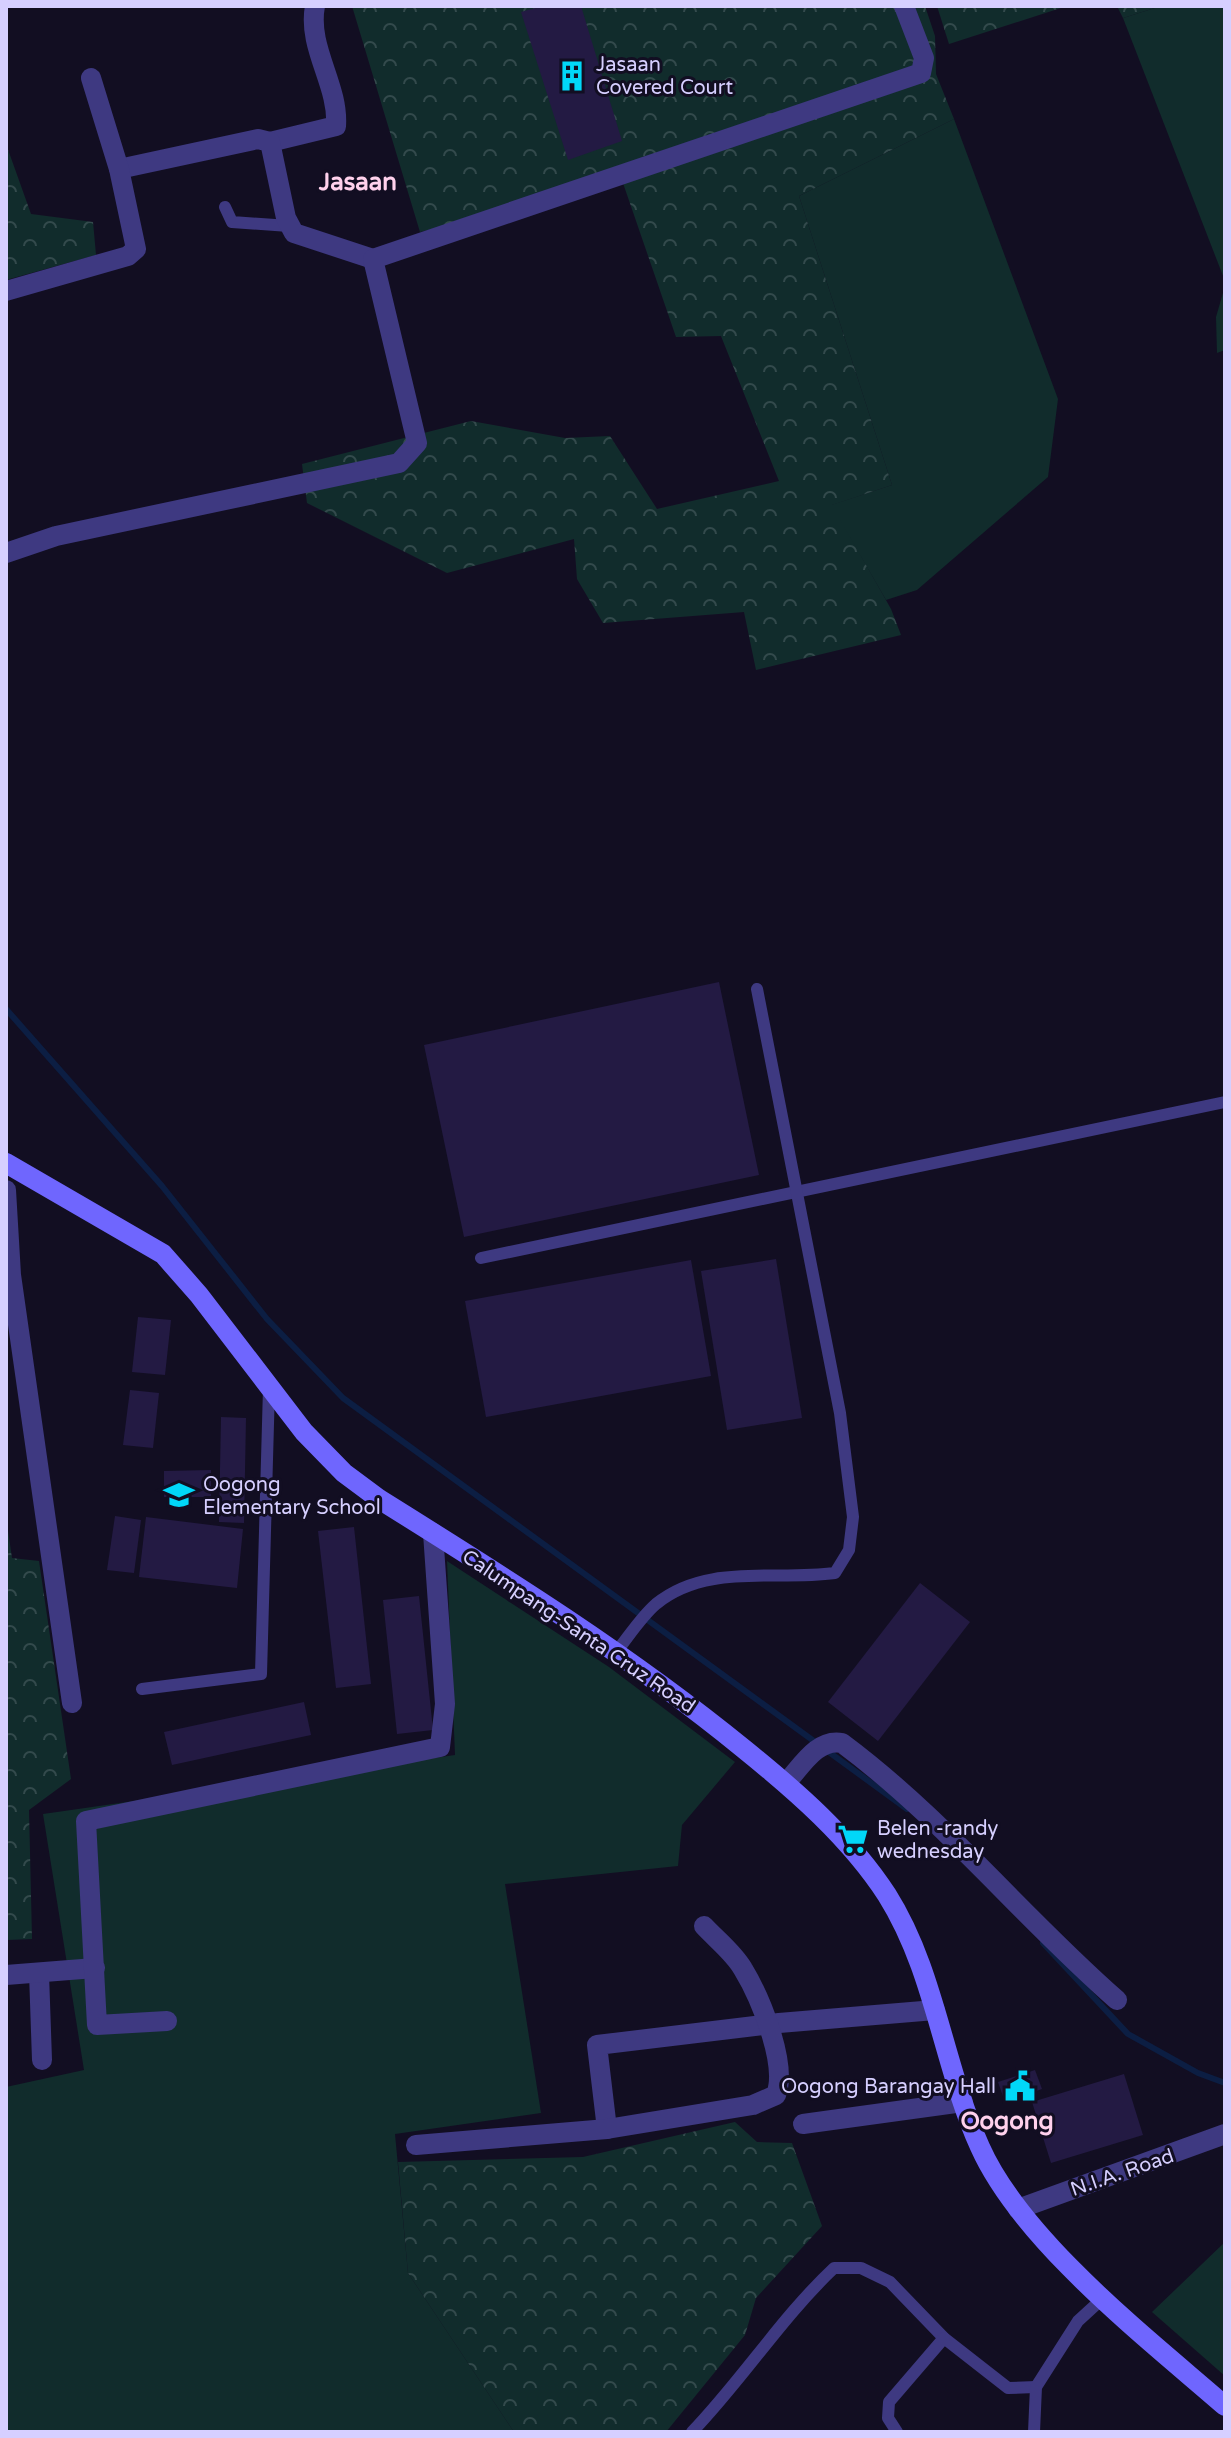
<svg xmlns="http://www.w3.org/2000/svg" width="1231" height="2438" font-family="'Varela Round',sans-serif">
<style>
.green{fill:#112c2c}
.forest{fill:url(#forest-crowns)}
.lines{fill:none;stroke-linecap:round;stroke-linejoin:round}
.stream{stroke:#0c1e43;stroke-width:6}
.building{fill:#231a43}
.service{stroke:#3e3981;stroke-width:12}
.minor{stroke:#3e3981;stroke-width:20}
.secondary{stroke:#6f66fe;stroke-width:20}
.labels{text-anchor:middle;stroke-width:6;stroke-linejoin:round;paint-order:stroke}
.poi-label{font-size:20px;fill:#d6cfff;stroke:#120e22;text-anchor:start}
.street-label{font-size:20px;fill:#d6cfff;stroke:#120e22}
.quarter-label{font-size:24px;font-weight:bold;fill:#ffd1ec;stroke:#120e22}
</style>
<defs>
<pattern id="forest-crowns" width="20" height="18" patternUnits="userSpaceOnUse" patternTransform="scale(2)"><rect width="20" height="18" fill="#112c2c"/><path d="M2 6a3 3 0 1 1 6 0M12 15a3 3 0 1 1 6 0" fill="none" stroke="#334a4c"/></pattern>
</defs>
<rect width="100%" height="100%" fill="#120e22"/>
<!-- green -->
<g class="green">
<polygon points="1161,6 1225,6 1225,281 1123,18"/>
<polygon points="954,119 1058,399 1048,477 917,590 886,600 831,505 892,485 799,196"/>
<polygon points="1225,286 1225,350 1217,353 1216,317"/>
<polygon points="447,1561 609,1667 735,1762 682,1825 678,1866 505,1884 541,2113 395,2134 408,2273 514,2432 6,2432 6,2087 84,2070 43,1814 455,1755"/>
<polygon points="1225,2242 1225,2376 1152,2312"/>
</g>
<!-- forest -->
<g class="forest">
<polygon points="352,6 925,6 935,36 936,74 954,119 799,196 892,485 832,505 891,609 901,635 756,670 744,612 603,623 577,579 574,539 447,573 307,503 302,464 471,421 565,438 610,436 657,509 779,481 721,336 676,337 623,183 420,232"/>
<polygon points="937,6 1067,6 949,44"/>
<polygon points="1117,6 1161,6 1123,18"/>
<polygon points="6,144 31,214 93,222 96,255 6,280"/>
<polygon points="6,1517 12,1558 39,1561 71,1779 29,1810 32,1939 6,1940"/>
<polygon points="735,2122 757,2142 792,2143 822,2226 756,2298 745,2335 666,2432 514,2432 408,2273 398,2162 583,2157"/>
</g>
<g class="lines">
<!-- stream -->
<g class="stream">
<polyline points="6,1009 162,1186 267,1319 343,1398 907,1809"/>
<polyline points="1043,1943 1128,2034 1198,2073 1225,2083"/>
</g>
</g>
<!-- building -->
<g class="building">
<polygon points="542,6 581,6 622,141 568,160 521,12"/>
<polygon points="719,982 759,1175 464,1237 424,1045"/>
<polygon points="776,1259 802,1418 727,1430 701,1271"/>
<polygon points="691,1260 711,1376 486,1417 465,1301"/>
<polygon points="138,1317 171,1320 165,1375 132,1372"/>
<polygon points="130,1390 159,1393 153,1448 123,1445"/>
<polygon points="221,1417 246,1418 244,1523 219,1522"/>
<polygon points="211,1470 211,1497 164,1497 164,1471"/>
<polygon points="115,1516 141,1520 134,1573 107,1570"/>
<polygon points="146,1517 243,1529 237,1588 139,1577"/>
<polygon points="354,1527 371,1684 336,1688 318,1531"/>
<polygon points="920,1583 970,1622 878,1741 828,1702"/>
<polygon points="419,1596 433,1730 397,1734 383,1600"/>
<polygon points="304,1702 311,1735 172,1765 164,1732"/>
<polygon points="1035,2070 1042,2089 1005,2102 998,2082"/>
<polygon points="1124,2074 1143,2135 1051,2163 1032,2102"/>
</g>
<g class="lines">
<!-- service -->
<g class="service">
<polyline points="225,207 232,222 289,226"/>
<polyline points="481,1258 1225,1102"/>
<path d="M617,1651C629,1636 641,1617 656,1604C706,1563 775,1581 835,1573L849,1550L853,1517L840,1413L757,989"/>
<polyline points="142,1689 261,1674 269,1388"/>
<path d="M692,2432C742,2380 782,2317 834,2268H861L890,2282L944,2338L1008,2388L1036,2387"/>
<polyline points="897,2432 888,2418 889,2402 944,2338"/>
<polyline points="1034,2432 1036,2387 1078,2321 1102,2299"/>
</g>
<!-- minor -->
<g class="minor">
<path d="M270,142L336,126C339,85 307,48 315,6"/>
<polyline points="119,169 258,139 270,142 286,218 294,233 373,259"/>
<polyline points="6,291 128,256 136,249 119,169 91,78"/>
<polyline points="6,553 56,536 399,463 417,443 373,259 921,73 924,58 904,6"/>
<polyline points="6,1190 11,1275 72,1703"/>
<path d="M786,1783C801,1767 817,1738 842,1743C943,1818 1022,1917 1117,2000"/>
<polyline points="39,1973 42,2060"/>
<polyline points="6,1975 95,1968"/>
<polyline points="167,2021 97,2025 86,1821 440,1747 445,1704 433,1533"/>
<polyline points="803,2124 963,2102"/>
<polyline points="607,2129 597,2045 779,2023 935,2010"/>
<path d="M416,2145L607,2129L753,2105L776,2095C788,2064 760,1997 743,1969C734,1953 717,1940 704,1926"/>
<polyline points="1018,2209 1225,2134"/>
</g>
<!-- secondary -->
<path class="secondary" d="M6,1163L163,1254L199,1295L304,1432L344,1473L379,1499C504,1577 629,1655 744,1749C796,1791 850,1838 887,1895C935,1971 943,2065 980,2147C1022,2241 1147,2338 1225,2406"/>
</g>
<!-- icons -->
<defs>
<g id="building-bare" transform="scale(2.4)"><path d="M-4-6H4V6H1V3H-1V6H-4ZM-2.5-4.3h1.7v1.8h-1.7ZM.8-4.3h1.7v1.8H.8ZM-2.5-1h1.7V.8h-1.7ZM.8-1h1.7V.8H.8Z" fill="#01d7f8" stroke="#120e22" stroke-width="2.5" paint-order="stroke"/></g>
<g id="school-bare" transform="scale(2.4)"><path d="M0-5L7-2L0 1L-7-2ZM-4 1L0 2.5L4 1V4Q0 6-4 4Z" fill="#01d7f8" stroke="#120e22" stroke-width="2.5" paint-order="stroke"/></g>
<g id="supermarket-bare" transform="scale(2.4)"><path d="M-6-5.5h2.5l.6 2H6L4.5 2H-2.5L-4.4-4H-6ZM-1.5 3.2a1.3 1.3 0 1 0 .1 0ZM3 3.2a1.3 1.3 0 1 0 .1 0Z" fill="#01d7f8" stroke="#120e22" stroke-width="2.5" paint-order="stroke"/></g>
<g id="civic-bare" transform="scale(2.4)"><path d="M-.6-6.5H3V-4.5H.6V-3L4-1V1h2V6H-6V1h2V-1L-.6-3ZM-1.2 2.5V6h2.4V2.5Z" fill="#01d7f8" stroke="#120e22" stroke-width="2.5" paint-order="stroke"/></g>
</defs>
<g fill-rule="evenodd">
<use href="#building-bare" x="572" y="76"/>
<use href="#school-bare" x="179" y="1495"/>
<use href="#supermarket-bare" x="853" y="1839"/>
<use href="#civic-bare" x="1020" y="2086"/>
</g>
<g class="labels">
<!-- poi labels -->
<g class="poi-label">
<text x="596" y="71">Jasaan<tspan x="596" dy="23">Covered Court</tspan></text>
<text x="203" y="1491">Oogong<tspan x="203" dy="23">Elementary School</tspan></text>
<text x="877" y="1835">Belen -randy<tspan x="877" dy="23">wednesday</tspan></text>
<text x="996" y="2093" text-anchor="end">Oogong Barangay Hall</text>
</g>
<!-- street labels -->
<g class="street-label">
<text transform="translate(579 1631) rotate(34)" y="7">Calumpang-Santa Cruz Road</text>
<text transform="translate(1122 2172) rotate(-19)" y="7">N.I.A. Road</text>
</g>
<!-- quarter labels -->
<g class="quarter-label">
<text x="358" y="190">Jasaan</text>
<text x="1007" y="2129">Oogong</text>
</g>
</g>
<!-- border -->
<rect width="1231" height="2438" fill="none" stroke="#d6cfff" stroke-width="16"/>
</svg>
